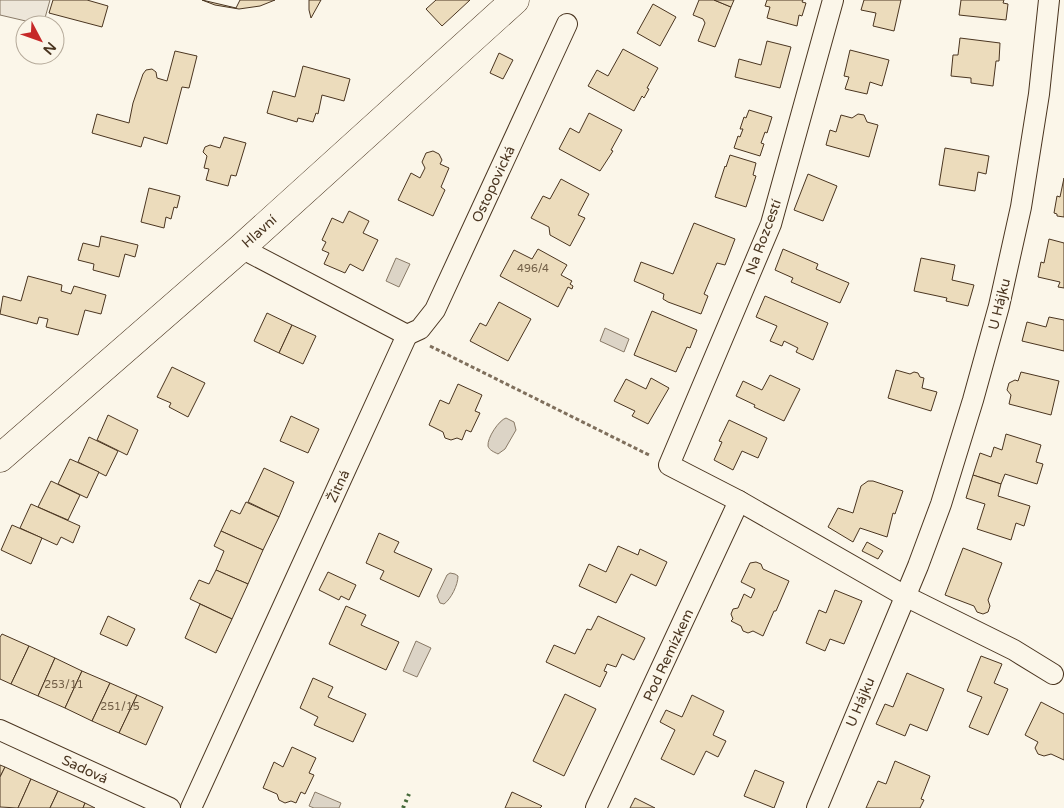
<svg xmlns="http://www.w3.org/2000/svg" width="1064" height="808" font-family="'Varela Round',sans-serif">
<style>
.green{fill:#ede6d9;stroke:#887966}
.water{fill:#dcd4c6;stroke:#887966}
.building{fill:#ecdcbc;stroke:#4a3520}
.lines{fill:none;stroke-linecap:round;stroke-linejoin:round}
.street-casing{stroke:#4a3520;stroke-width:22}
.secondary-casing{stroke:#4a3520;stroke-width:29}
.path{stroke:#7f6f5c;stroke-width:3;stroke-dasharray:4 2.5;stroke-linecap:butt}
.street{stroke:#fbf6e9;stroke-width:20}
.secondary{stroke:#fbf6e9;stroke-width:28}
.hedge{stroke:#436837;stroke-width:4;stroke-dasharray:2.5 4;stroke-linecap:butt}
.labels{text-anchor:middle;stroke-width:4;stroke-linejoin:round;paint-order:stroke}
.number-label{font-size:11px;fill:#725f47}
.street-label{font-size:14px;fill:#4a3520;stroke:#fbf6e9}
</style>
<rect width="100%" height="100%" fill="#fbf6e9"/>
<!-- green -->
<polygon class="green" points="0,0 50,0 43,25 0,15"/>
<!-- water -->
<g class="water">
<polygon points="396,258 410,264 399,287 386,281"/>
<polygon points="605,328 629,339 624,352 600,341"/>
<path d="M506,418L514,422L516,430L505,449L498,454C494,452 489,450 488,446C487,438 499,420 506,418Z"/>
<path d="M450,573L455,574L458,576C458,585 451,599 444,604L440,603L437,596L447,575Z"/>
<polygon points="416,641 431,648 417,677 403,671"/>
<polygon points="315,792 341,803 339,808 314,808 309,806"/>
</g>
<!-- building -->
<g class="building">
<polygon points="53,0 87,0 108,6 102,27 49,13"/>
<polygon points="202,0 236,8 240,0 275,0 260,6 239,9 215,5"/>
<polygon points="309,0 321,0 311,18 309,10"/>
<polygon points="436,0 470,0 442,26 426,9"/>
<polygon points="699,0 714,0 731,7 715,47 698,41 705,23 703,19 693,15"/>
<polygon points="714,0 734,0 731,7"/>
<polygon points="767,0 803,0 802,2 806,3 802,16 799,15 797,26 767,18 770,7 765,6"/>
<polygon points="864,0 901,0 894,31 873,26 876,13 861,10"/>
<polygon points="961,0 1004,0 1003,3 1008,4 1006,20 959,15"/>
<polygon points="653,4 676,17 660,46 637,33"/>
<polygon points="960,38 1000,43 999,61 996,61 993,86 971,83 971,78 951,76 953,55 958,55"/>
<polygon points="767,41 791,47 780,88 735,77 739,59 761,65"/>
<polygon points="623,49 658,68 647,88 649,89 644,98 642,96 634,111 588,86 597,70 608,76"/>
<polygon points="850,50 889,60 882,86 870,82 867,94 845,89 849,77 844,76"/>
<polygon points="175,51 197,56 189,88 182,87 167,144 144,137 141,147 92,133 97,114 129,123 133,103 143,74 146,70 152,69 156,72 157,78 167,81"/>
<polygon points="499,53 513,60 503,79 490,73"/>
<polygon points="303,66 350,79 344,101 322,95 318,114 316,113 313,122 298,118 297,122 267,113 273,91 295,97"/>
<polygon points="749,110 772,117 767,133 765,132 761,143 764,144 760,156 734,148 738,136 740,137 743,129 740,129 744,117 746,118"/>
<polygon points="589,113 622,130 611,150 613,151 600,171 559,149 570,128 579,133"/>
<polygon points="858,114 864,115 867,122 878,125 869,157 826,145 830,130 836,132 841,115 852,118"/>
<polygon points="224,137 246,143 236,176 231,175 228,186 206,180 209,169 204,168 207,156 203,152 205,147 210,145 220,148"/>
<polygon points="945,148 989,156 986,174 978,172 975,191 939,185"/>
<polygon points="433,151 439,154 442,160 440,164 449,168 441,187 445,190 433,216 398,200 411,173 420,178 425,168 422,162 426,153"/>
<polygon points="730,155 756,163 753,175 756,176 746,207 715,197 725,166 726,167"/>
<polygon points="808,174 837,186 823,221 794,210"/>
<polygon points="1064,178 1064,217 1057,216 1057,214 1054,213 1057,196 1060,197"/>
<polygon points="561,179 589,194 578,215 585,218 570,246 550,235 549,227 531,218 543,196 550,199"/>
<polygon points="149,188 180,196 177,208 174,207 171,219 166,217 164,228 141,222"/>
<polygon points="349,211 369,221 363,233 378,240 363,271 350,264 345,273 324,264 329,253 322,250 326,242 322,240 332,218 343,223"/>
<polygon points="694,223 735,239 725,265 717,263 704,294 708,296 701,314 668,302 663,299 664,294 634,281 641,262 673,274"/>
<polygon points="101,236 138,245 135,257 125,254 119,277 93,270 94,264 78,260 83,243 99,247"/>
<polygon points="1049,239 1064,243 1064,288 1058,287 1060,282 1038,277 1041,262 1044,263"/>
<polygon points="538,249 567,265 561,275 572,281 570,284 573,286 572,289 568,287 558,307 500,276 514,250 532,259"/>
<polygon points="783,249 818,264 816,269 849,283 840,303 791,282 793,278 775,270"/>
<polygon points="921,258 955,265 952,280 974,285 968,306 946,301 947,298 914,291"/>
<polygon points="28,276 62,285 61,291 71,294 74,286 106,295 101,314 85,310 78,335 46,327 48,319 39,317 37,324 0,314 3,296 21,301"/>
<polygon points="765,296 828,323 813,360 796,352 798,348 784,341 782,346 770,341 777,326 756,317"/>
<polygon points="499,302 531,319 508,361 470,341 480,323 486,326"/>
<polygon points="652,311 697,330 690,348 687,347 676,372 634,355"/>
<polygon points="267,313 292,325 279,353 254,341"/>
<polygon points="1049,317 1064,320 1064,351 1022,341 1027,322 1046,327"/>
<polygon points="292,325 316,336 303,364 279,353"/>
<polygon points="172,367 205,383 188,417 169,407 171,403 157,397"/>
<polygon points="896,370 910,374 914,372 918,373 920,377 924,378 922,388 937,392 931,411 888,398"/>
<polygon points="1021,372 1059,381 1051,415 1009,404 1011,395 1007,390 1009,383 1015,380 1018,381"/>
<polygon points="770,375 800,389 784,421 754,407 755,405 736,396 743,381 762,390"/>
<polygon points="651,378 669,388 648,424 632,416 635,411 614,401 626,379 646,389"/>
<polygon points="458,384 482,395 475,411 480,413 471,432 466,430 462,440 457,438 451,440 445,438 443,432 429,425 440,400 449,404"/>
<polygon points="108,415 138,430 127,455 97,440"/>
<polygon points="291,416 319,429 308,453 280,441"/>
<polygon points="729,420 767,438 758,458 742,451 733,470 714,460 722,442 719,441"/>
<polygon points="1006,434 1041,445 1036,462 1043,464 1037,484 1005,474 1001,484 973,475 980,453 991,457 994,447 1002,450"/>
<polygon points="89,437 118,451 106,476 78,462"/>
<polygon points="70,459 99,472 87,498 58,484"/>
<polygon points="264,468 294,482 279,517 248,502"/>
<polygon points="973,475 1001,484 998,496 1030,506 1024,526 1016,523 1011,540 977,529 985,504 966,498"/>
<polygon points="51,481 80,495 68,520 38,507"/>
<polygon points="868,481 873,481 903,491 895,514 893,513 887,537 860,528 853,542 828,527 838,508 853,513 861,486"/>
<polygon points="246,502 279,517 263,550 221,531 231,510 240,514"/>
<polygon points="31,504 80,526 73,543 61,537 57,545 20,528"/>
<polygon points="12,525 42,538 31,564 1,550"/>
<polygon points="221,531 263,550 248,584 216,570 224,551 214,546"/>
<polygon points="379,533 399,542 394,552 432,569 419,597 380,579 384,571 366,563"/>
<polygon points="867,542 883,551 878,559 862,551"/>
<polygon points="618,546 638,555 640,549 667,562 656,586 631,574 616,603 579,586 589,564 606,572"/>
<polygon points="963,548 1002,563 988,600 990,606 988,612 983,614 977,612 974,606 945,595"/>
<polygon points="756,562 761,564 763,569 789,581 776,611 774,611 763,636 753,631 748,633 743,631 741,626 731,621 733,619 731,614 733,609 738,608 744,594 751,598 755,589 741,582 750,563"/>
<polygon points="216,570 248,584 232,619 190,599 199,580 209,584"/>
<polygon points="328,572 356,585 349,600 341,596 339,600 319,590"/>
<polygon points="835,590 862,601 844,644 830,639 825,651 806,643 819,610 826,613"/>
<polygon points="200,604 232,619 216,653 185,638"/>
<polygon points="346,606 366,615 361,625 399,642 386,670 329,644"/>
<polygon points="108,616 135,629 127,646 100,634"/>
<polygon points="598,616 645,638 634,660 622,654 616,667 607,664 604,671 607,672 600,687 546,662 554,645 575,654 587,629 591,630"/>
<polygon points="2,634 29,646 11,684 0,679 0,637"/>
<polygon points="29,646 55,658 38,696 11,684"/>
<polygon points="981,656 1002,664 994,683 1008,689 988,735 969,727 982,697 967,691"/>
<polygon points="55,658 82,671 65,708 38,696"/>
<polygon points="82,671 110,683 92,721 65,708"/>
<polygon points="907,673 944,689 927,731 910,724 905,736 876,724 885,704 893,707"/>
<polygon points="313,678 333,687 328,697 366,714 353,742 314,725 318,717 300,708"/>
<polygon points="110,683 137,695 119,733 92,721"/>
<polygon points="565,694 596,709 564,776 533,761"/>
<polygon points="137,695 163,707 146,745 119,733"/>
<polygon points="692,695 724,711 713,735 726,741 718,757 706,751 694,775 661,759 675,730 660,722 666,710 682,717"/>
<polygon points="1041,702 1064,714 1064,760 1051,754 1044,756 1038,754 1035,748 1038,742 1025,735"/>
<polygon points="292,747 316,758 309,773 314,775 305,794 301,792 296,803 291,801 285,803 279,800 277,794 263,788 274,762 283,767"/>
<polygon points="895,761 930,776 921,799 924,800 920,808 866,808 878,781 886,784"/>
<polygon points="0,765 5,767 0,777"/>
<polygon points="5,767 31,779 18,808 0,807 0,777"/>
<polygon points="755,770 784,782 774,808 744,796"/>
<polygon points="31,779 58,791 50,808 18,808"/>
<polygon points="58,791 85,803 83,808 50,808"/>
<polygon points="512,792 542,806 540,808 505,808"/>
<polygon points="635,798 655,808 630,808"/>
<polygon points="85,803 95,808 83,808"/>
</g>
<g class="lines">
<!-- street casing -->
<g class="street-casing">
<g id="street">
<polyline points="833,0 771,224 669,465 739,501 905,596 1014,650 1053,674"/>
<polyline points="407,335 420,329 435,310 567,24"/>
<polyline points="0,730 170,808"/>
<polyline points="191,808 407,335 241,248"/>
<polyline points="596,808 739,501"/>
<polyline points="817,808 918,566 941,504 973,400 999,306 1021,207 1039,94 1049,0"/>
</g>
</g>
<!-- secondary casing -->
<g class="secondary-casing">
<polyline id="secondary" points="0,458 241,248 515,0"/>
</g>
<!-- path -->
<polyline class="path" points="430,346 651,456"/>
<!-- street -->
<use href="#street" class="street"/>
<!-- secondary -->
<use href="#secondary" class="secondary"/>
<!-- hedge -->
<polyline class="hedge" points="403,808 409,794"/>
</g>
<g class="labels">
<!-- number labels -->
<g class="number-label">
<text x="533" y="272">496/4</text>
<text x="64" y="688">253/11</text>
<text x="120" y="710">251/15</text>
</g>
<!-- street labels -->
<g class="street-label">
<text transform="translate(493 184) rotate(-65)" y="5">Ostopovická</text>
<text transform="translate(259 231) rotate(-42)" y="5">Hlavní</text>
<text transform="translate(763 237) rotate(-70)" y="5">Na Rozcestí</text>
<text transform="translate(999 304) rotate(-76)" y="5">U Hájku</text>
<text transform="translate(338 486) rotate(-65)" y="5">Žitná</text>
<text transform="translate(668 655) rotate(-65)" y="5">Pod Remízkem</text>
<text transform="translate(860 702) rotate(-67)" y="5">U Hájku</text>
<text transform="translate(85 769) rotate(25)" y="5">Sadová</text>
</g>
</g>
<!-- north arrow -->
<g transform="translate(40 40) rotate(131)"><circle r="24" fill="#fbf6e9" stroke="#b4a999"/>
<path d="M0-4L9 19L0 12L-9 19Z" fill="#c62828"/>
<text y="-8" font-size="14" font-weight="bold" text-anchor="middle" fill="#4a3520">N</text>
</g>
</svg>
